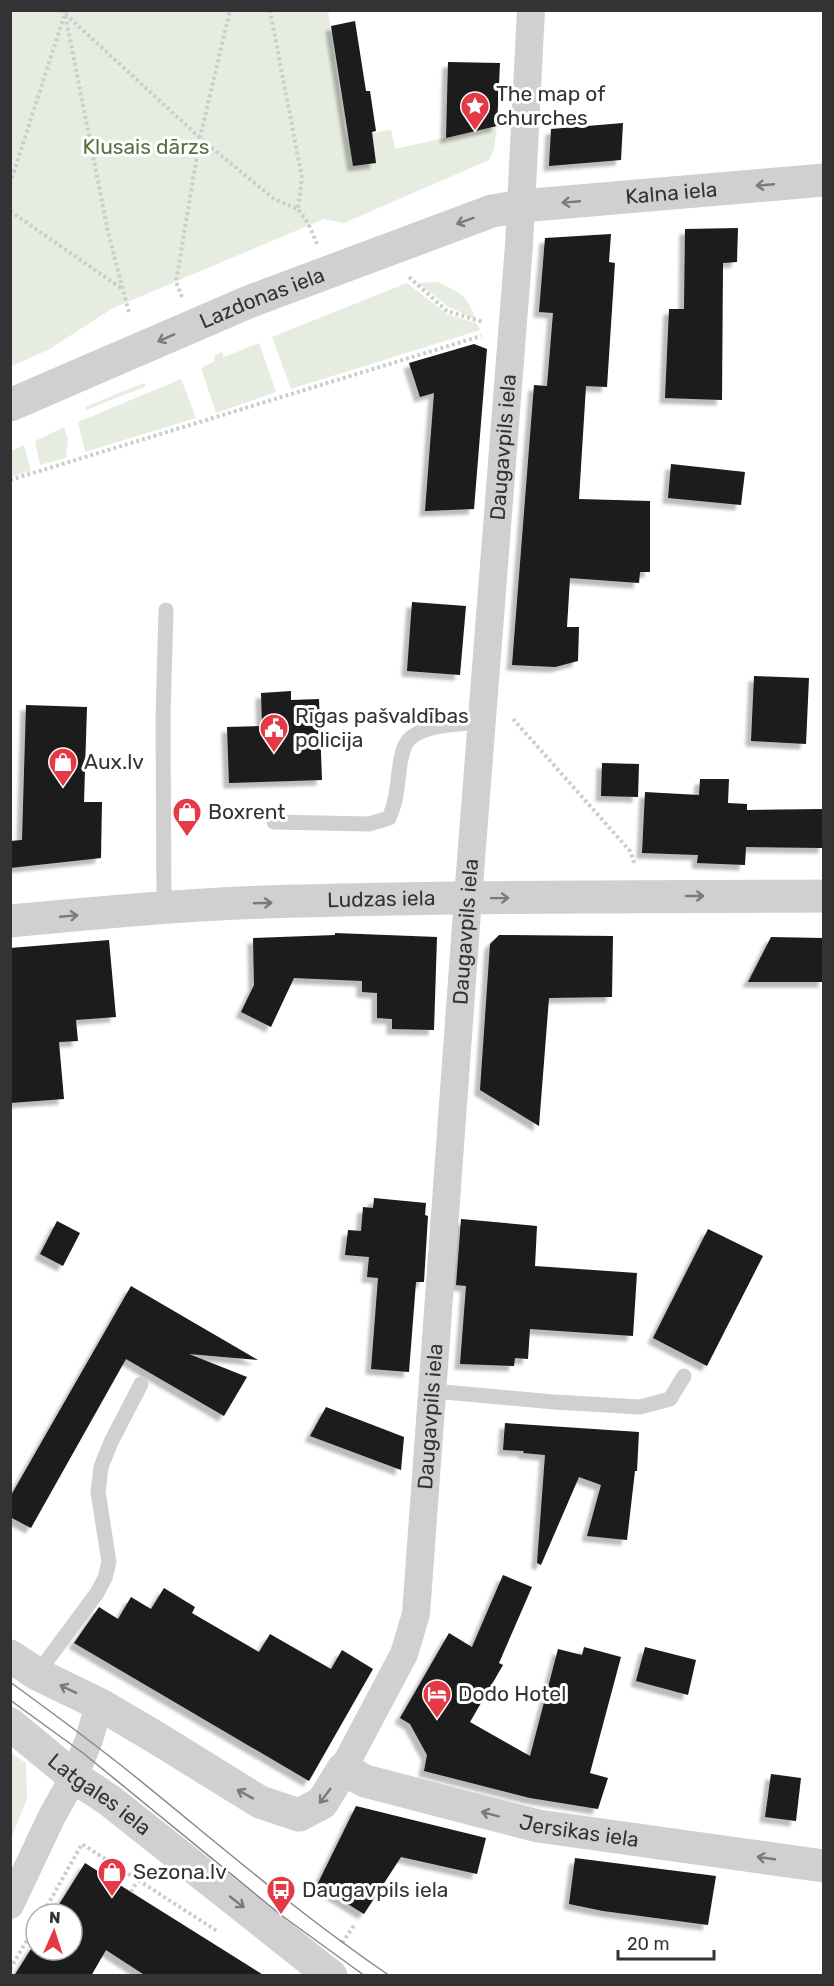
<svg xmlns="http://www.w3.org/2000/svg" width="834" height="1986" font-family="Rubik,sans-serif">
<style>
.green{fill:#e6ecdf}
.building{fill:#1a1a1a;filter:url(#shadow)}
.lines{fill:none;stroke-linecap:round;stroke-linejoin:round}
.path{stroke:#cdcdcd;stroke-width:4;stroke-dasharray:3 3;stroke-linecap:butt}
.service{stroke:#d0d0d0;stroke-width:15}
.minor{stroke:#d0d0d0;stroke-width:28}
.tertiary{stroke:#d0d0d0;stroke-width:33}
.tram{stroke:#888;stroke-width:1.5}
.oneway{stroke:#7a7a7a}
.labels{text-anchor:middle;stroke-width:6;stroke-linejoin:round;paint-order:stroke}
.poi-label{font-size:21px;fill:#333;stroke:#fff;text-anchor:start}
.park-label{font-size:21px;fill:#56703f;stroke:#fff}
.street-label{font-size:21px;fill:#333;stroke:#fff}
</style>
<defs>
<filter id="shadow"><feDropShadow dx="-5.5" dy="5.5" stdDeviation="1.5" flood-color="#0004"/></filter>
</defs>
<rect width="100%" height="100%" fill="#fff"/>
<!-- green -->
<g class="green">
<polygon points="11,11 328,11 346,137 391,130 395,149 497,126 494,149 489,160 344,223 324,219 113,308 48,350 11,366"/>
<path d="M437,282C461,292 467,296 476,320L449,307L418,283Z"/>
<polygon points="407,283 447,314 476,323 480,330 291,389 272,337"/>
<polygon points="259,343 276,392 216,413 201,368 215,361 214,356 222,352 224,357"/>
<polygon points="181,379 196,418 85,452 78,422"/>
<polygon points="144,383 146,386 86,410 85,407"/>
<polygon points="64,427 68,439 66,458 40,465 35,441"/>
<polygon points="24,445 31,471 11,477 11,451"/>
<polygon points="11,1753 26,1763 27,1799 11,1838"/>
</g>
<!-- building -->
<g class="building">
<polygon points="355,21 366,91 370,91 376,131 372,132 376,163 353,166 331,26"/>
<polygon points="448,62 500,63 497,126 446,138"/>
<polygon points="623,123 621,160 549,166 551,129"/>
<polygon points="738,228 737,262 723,263 722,400 665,398 669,309 684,309 685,229"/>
<polygon points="611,234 609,262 615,263 607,387 586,386 579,499 650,501 650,572 640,572 639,583 570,578 567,627 579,627 578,661 555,667 512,665 534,385 547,386 553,313 539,312 545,238"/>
<polygon points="474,344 487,349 474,509 425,511 434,393 420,397 409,363"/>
<polygon points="671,464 745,472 741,505 668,498"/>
<polygon points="412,602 466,606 460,675 407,671"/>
<polygon points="754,676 809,678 806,744 751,741"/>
<polygon points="291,691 291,700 319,699 322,780 229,783 227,727 262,726 261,693"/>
<polygon points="26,705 87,707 84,802 102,802 101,858 10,868 10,841 22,840"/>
<polygon points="602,763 639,764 638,797 601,796"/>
<polygon points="700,779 729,779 728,803 747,804 747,810 824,809 824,848 746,847 745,865 697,863 698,855 642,853 645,792 699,795"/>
<polygon points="335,933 437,937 434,1030 392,1029 392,1019 377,1018 377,993 362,992 362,981 294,978 271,1027 241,1012 254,985 253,938 335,935"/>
<polygon points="499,935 613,936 612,997 549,998 539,1126 480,1090 490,944"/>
<polygon points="771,937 824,938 824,982 748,982"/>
<polygon points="109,940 116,1017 76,1020 78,1041 59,1042 64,1099 10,1103 10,948"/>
<polygon points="374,1198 426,1203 425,1215 428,1216 424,1282 416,1282 409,1372 371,1369 378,1278 367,1277 369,1257 345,1255 348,1230 361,1231 363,1207 373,1208"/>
<polygon points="461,1219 537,1226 535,1266 637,1273 633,1336 530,1329 528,1359 515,1358 514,1366 460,1364 466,1286 456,1285"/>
<polygon points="57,1221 80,1233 63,1266 40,1254"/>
<polygon points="708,1229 763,1256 707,1366 653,1338"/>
<polygon points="131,1286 258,1360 189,1354 247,1377 224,1416 126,1359 31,1528 10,1517 10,1497"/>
<polygon points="326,1407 404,1437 401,1470 310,1436"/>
<polygon points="505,1423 639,1432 637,1471 635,1471 627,1540 587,1536 601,1485 579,1477 541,1565 537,1563 545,1455 523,1453 524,1451 503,1450"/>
<polygon points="503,1575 532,1587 499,1663 503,1665 470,1722 530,1756 558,1649 582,1655 584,1647 621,1657 590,1773 608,1778 598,1809 530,1798 424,1771 427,1755 410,1724 400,1718 449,1633 472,1647"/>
<polygon points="164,1588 195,1607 192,1613 259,1652 270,1634 331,1669 342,1650 373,1669 309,1781 74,1643 99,1607 118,1619 131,1597 151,1609"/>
<polygon points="645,1647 696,1660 688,1695 636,1681"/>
<polygon points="771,1774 801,1778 796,1821 765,1817"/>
<polygon points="356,1806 486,1838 477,1874 401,1857 364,1914 317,1885"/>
<polygon points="575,1858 716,1876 708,1925 603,1911 569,1904"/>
<polygon points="85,1863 131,1892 265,1976 146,1976 106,1950 91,1976 14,1976 36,1941 36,1950 72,1950 72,1914 53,1914"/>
</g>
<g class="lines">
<!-- path -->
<g class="path">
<polyline points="61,10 200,138 274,199 298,209 308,223 317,244"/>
<polyline points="66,10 65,14 108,232 129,313"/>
<polyline points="270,10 302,178 298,209"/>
<polyline points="10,184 64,16"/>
<polyline points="10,211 121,288"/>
<polyline points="409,277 447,311 483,322"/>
<polyline points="182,297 176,282 200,138 230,10"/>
<polyline points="10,480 481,336"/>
<polyline points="513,719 630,851 635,865"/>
<polyline points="131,1892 138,1880"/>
<polyline points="47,1906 82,1844 217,1931"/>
<polyline points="342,1943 355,1924"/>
<polyline points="10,1969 36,1925"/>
</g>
<!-- service -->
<g class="service">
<path d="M274,822L369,824L389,818C398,799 397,780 401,759C402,754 404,746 407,742C420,724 462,724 482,722"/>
<polyline points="164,908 163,717 166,610"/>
<polyline points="433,1391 554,1402 640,1407 670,1399 684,1376"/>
<polyline points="37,1674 97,1593 105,1578 109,1562 98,1492 101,1467 111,1442 141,1384"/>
</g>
<!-- minor -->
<g class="minor">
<path id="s1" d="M343,1769L404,1654L416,1614L468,898L519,245L531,10"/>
<polyline points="10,1905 52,1816 74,1777 89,1740 99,1704"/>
</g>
<!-- tertiary -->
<g class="tertiary">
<path id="s2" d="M10,405L251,301L492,211L521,206L824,180"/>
<path id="s3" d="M10,921C95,913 180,905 264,902C451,896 637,897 824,896"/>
<path id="s4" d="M10,1656L37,1674L99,1704L155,1737L260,1802L299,1815L322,1803L343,1769L365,1781L538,1826L824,1866"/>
<path id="s5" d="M10,1724L74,1777L109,1800L331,1976"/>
</g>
<!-- tram -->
<g class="tram">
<path d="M10,1682C50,1711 89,1740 127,1770C214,1840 297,1913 390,1976"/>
<polyline points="10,1700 83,1753 281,1915 365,1976"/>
</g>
</g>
<!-- one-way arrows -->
<defs><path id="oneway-shaft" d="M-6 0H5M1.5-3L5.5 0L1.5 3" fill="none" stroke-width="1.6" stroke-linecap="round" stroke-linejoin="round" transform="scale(1.5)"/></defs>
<g class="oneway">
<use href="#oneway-shaft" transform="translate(765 185) rotate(175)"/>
<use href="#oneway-shaft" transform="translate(571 202) rotate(175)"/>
<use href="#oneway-shaft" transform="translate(465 221) rotate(160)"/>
<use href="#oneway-shaft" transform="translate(166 338) rotate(156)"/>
<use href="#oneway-shaft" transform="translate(695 896)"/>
<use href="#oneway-shaft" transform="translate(500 898) rotate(-1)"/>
<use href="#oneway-shaft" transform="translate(263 903) rotate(-2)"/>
<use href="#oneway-shaft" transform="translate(69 916) rotate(-5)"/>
<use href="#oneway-shaft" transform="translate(68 1689) rotate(-154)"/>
<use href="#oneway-shaft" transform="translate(245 1794) rotate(-151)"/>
<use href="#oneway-shaft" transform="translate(325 1796) rotate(127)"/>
<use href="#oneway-shaft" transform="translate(490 1814) rotate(-165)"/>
<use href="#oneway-shaft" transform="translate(766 1858) rotate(-172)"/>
<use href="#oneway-shaft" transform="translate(237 1902) rotate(38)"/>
</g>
<!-- icons -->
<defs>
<g id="sight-pin" transform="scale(1.5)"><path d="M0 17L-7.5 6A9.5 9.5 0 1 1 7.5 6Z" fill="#e63946" stroke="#fff"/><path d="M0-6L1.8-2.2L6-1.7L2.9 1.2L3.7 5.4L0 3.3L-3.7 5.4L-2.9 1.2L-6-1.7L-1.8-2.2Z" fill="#fff"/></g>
<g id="civic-pin" transform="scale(1.5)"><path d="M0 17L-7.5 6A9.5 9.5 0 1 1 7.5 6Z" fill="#e63946" stroke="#fff"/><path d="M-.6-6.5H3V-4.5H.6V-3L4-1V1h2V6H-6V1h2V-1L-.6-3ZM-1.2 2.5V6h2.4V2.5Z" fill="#fff"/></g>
<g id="shop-pin" transform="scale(1.5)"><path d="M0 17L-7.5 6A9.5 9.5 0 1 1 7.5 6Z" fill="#e63946" stroke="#fff"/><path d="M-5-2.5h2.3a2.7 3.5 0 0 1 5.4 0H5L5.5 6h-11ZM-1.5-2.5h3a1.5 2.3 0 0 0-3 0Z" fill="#fff"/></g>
<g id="hotel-pin" transform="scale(1.5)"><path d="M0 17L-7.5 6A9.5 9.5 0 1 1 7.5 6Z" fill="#e63946" stroke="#fff"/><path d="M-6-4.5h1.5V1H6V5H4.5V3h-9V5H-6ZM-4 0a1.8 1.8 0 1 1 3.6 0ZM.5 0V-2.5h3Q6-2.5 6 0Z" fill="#fff"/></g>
<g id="bus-pin" transform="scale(1.5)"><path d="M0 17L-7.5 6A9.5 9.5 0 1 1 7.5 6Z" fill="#e63946" stroke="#fff"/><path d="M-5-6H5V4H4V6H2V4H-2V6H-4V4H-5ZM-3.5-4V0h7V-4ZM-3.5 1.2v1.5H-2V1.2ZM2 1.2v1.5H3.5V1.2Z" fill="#fff"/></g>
</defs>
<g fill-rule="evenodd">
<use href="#sight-pin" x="475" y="106"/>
<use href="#civic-pin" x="274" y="728"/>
<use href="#shop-pin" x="63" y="762"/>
<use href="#shop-pin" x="187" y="812"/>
<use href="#hotel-pin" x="437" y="1694"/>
<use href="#shop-pin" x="112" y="1872"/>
<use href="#bus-pin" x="281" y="1890"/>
</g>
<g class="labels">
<!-- poi labels -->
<g class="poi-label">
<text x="496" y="101">The map of<tspan x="496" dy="24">churches</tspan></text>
<text x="295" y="723">Rīgas pašvaldības<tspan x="295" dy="24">policija</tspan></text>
<text x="84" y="769">Aux.lv</text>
<text x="208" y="819">Boxrent</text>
<text x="458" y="1701">Dodo Hotel</text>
<text x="133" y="1879">Sezona.lv</text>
<text x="302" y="1897">Daugavpils iela</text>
</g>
<!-- park labels -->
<g class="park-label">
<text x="146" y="154">Klusais dārzs</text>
</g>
<!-- street labels -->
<g class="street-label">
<text dy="7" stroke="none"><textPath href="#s2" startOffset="700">Kalna iela</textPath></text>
<text dy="7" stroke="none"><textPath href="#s2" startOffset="274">Lazdonas iela</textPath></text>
<text dy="7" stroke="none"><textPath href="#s1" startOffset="1342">Daugavpils iela</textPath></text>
<text dy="7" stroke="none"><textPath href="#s3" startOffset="372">Ludzas iela</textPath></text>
<text dy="7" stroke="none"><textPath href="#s1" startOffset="856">Daugavpils iela</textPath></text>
<text dy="7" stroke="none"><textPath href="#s1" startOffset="370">Daugavpils iela</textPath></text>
<text dy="7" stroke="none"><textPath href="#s5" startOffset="114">Latgales iela</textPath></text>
<text dy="7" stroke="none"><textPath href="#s4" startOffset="642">Jersikas iela</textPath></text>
</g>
</g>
<!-- border -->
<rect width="834" height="1986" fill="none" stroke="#333333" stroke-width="24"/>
<!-- north arrow -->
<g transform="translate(54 1932) rotate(3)"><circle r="28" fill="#ffffff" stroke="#adadad" stroke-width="1.5"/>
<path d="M0-4.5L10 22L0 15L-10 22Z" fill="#e63946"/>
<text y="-9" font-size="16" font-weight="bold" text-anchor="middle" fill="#333333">N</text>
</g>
<!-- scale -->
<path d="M618 1950v9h96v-9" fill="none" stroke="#333333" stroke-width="3"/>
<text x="627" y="1950" font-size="18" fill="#333333" stroke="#ffffff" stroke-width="4.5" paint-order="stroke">20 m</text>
</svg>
